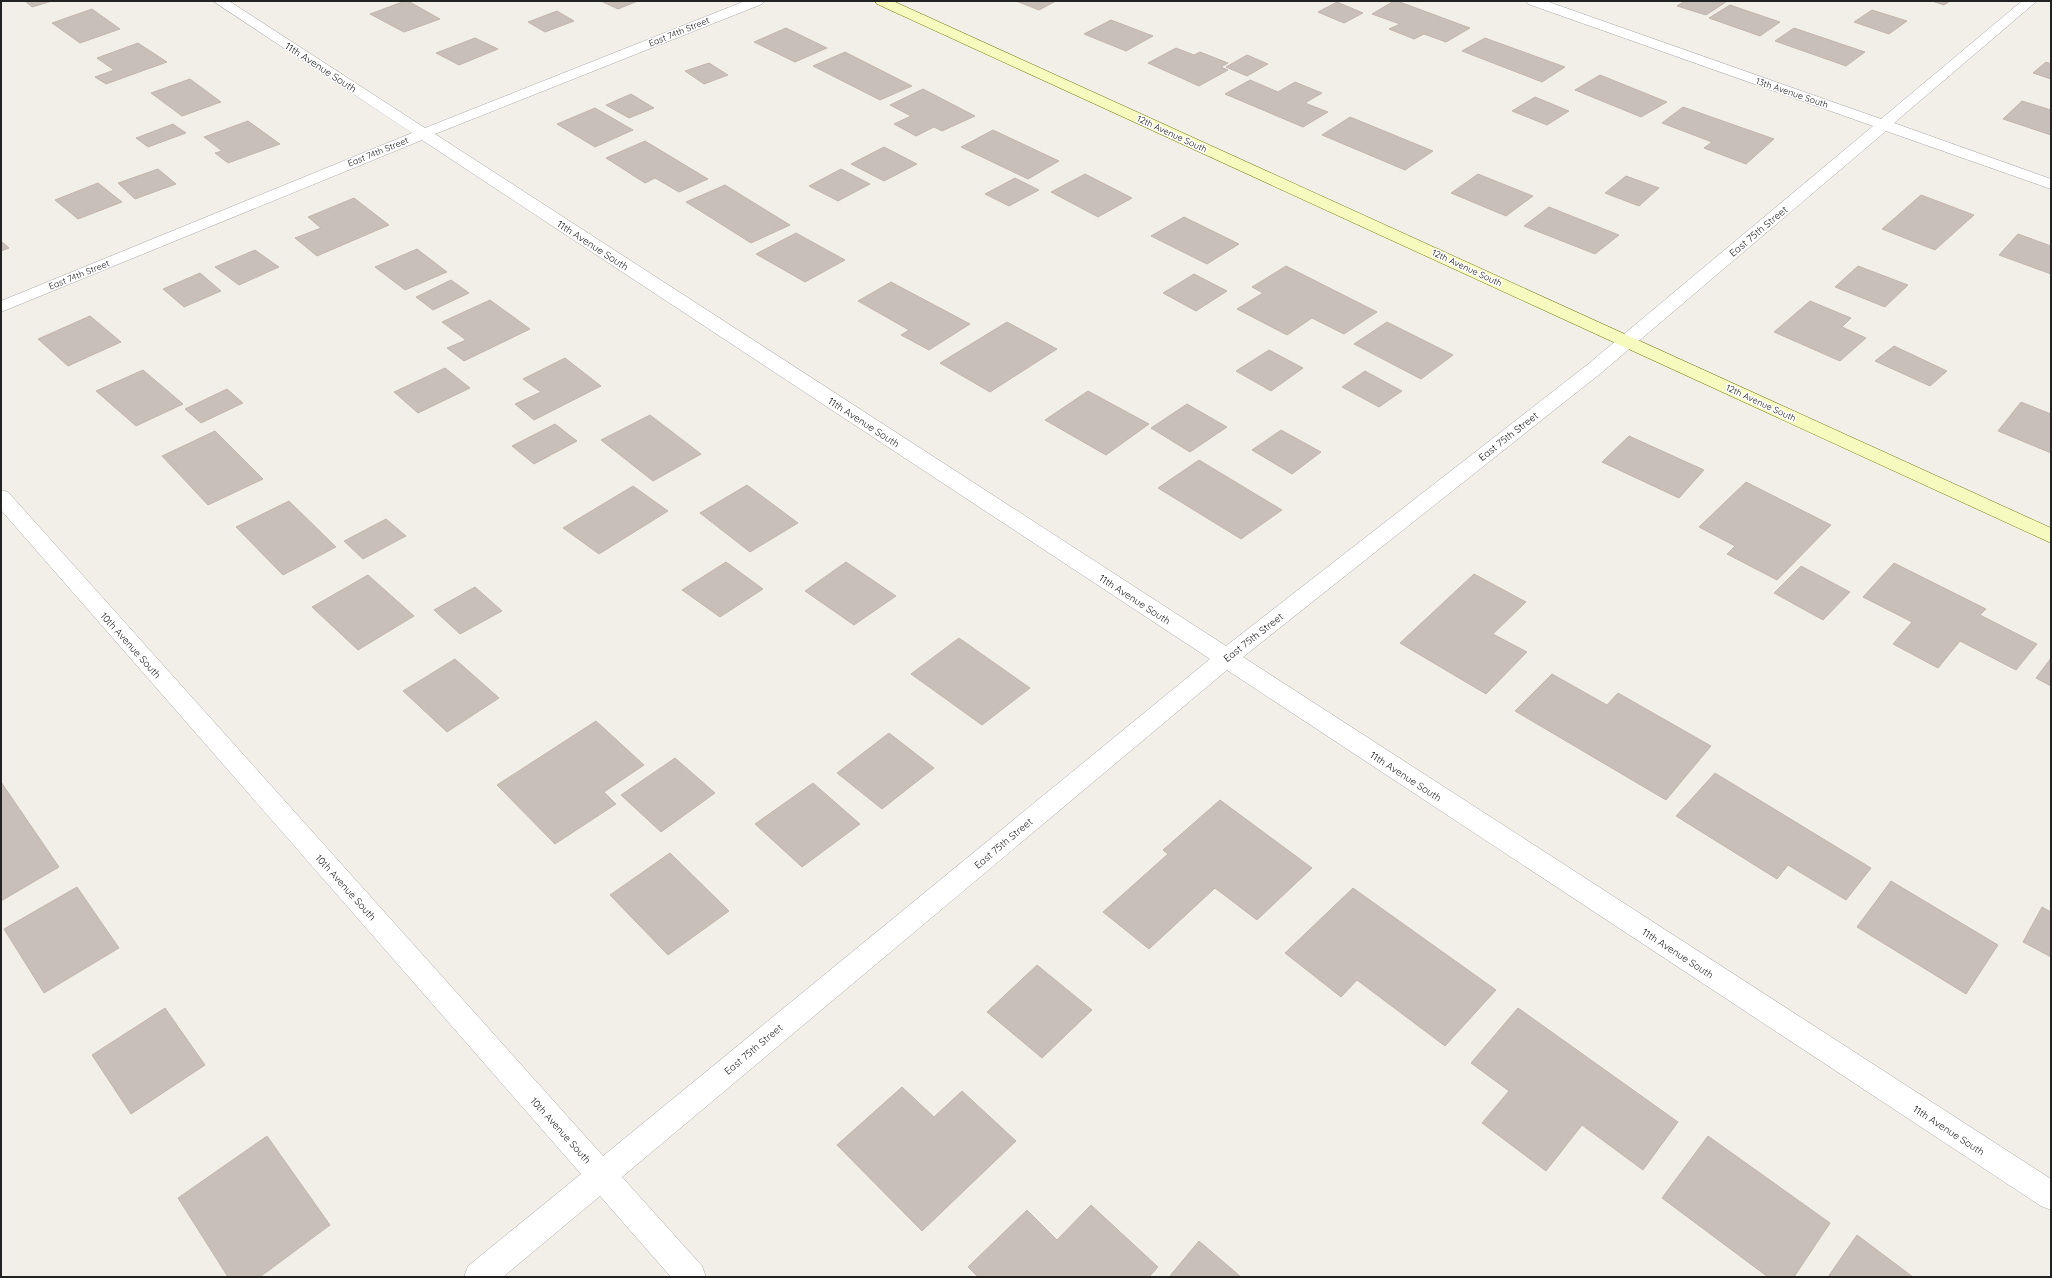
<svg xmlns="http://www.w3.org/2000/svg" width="2052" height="1278" font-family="Quicksand,sans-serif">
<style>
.building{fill:#c7bfb8;stroke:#c4b6ab}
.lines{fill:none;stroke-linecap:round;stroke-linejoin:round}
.street-casing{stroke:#a9a9a9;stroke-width:1}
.secondary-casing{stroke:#707d05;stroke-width:1}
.street{fill:#fff;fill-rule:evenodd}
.secondary{fill:#f7fabf;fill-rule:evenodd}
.labels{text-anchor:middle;stroke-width:3;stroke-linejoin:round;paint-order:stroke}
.far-street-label{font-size:9px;fill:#222;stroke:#fff}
.street-label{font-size:10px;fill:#222;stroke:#fff}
</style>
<rect width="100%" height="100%" fill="#f2efe9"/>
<!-- building -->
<g class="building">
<polygon points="25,1 52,1 32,7"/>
<polygon points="405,1 408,1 440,19 404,32 370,14"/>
<polygon points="601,1 638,1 618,9"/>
<polygon points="1016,1 1056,1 1039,10"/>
<polygon points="1394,1 1397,1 1470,28 1446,42 1424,34 1414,39 1389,29 1400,24 1372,14"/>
<polygon points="1685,1 1723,1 1726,2 1706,15 1677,6"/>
<polygon points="1932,1 1950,1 1944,5"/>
<polygon points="1337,2 1363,13 1344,23 1318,12"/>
<polygon points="1730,5 1780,22 1760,36 1709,18"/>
<polygon points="92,9 120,29 80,43 52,23"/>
<polygon points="1872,10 1907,21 1889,34 1854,22"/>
<polygon points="557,11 574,21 545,32 528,22"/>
<polygon points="1111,20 1153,36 1126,51 1084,34"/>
<polygon points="786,28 827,48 795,62 754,42"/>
<polygon points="1794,28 1865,52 1846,66 1775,41"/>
<polygon points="475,38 498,49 459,65 436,53"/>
<polygon points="1485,38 1565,67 1542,82 1462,51"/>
<polygon points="138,43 167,62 106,84 95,77 114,70 97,58"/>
<polygon points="1176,48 1194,55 1200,52 1228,63 1221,67 1228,70 1199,86 1148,63"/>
<polygon points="845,52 912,86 880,100 813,66"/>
<polygon points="1247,55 1268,64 1247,76 1226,67"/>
<polygon points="2046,62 2051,64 2051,79 2033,73"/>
<polygon points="709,63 728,75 704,84 685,71"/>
<polygon points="1600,75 1667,102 1641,117 1575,90"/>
<polygon points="190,79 221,102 182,116 151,93"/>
<polygon points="1250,80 1278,92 1295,82 1322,93 1305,103 1328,112 1303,127 1225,94"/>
<polygon points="923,89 975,116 942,131 934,127 916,136 894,124 911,116 890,105"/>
<polygon points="631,94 654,108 629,118 606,105"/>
<polygon points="1535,97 1569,111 1547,125 1512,111"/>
<polygon points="2022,101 2051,110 2051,135 2003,119"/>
<polygon points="1683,107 1774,139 1746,164 1704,148 1712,142 1662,123"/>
<polygon points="595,108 633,130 595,147 557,124"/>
<polygon points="1350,117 1433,151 1405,170 1322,135"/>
<polygon points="248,121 280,144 228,163 215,153 222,151 204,137"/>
<polygon points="173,124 186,133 148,147 136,138"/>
<polygon points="993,130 1059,161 1028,179 961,147"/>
<polygon points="645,141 708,179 679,192 655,178 645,183 606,158"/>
<polygon points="884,147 917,164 884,181 851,164"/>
<polygon points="158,169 176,184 135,199 118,183"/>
<polygon points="841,169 870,184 838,201 809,186"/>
<polygon points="1085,174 1132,198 1098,217 1051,192"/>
<polygon points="1478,174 1533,196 1506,216 1451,193"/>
<polygon points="1626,176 1659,188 1639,206 1605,193"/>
<polygon points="1015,178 1039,190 1009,206 985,194"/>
<polygon points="98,183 122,202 78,219 55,200"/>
<polygon points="725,185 790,225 751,243 686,202"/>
<polygon points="1921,195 1974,215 1935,250 1882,229"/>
<polygon points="354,198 389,225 317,256 295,238 321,228 308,217"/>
<polygon points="1549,207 1619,235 1595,254 1524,226"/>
<polygon points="1184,217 1239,244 1207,264 1151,236"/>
<polygon points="796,233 845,260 805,282 756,254"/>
<polygon points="2018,234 2051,246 2051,274 1999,255"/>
<polygon points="1,241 9,248 1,251"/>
<polygon points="417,249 447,272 405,290 375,267"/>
<polygon points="255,250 279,267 239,285 215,267"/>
<polygon points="1286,266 1377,312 1344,334 1312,318 1287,335 1237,309 1263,293 1252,287"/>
<polygon points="1858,266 1908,285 1885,307 1835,287"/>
<polygon points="200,273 221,291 184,307 163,289"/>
<polygon points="1194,274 1227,291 1196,311 1163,293"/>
<polygon points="451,280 469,293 433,310 416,297"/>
<polygon points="891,282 970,324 929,350 901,335 909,330 858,301"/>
<polygon points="490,300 530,329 464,361 447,348 466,340 442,322"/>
<polygon points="1810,301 1851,318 1842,327 1866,338 1840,361 1774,332"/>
<polygon points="90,316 121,342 68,366 38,339"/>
<polygon points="1007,322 1057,349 990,392 940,363"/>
<polygon points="1387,322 1453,355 1421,379 1354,344"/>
<polygon points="1894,346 1947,371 1930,386 1875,361"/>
<polygon points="1269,350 1303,368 1271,391 1236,371"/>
<polygon points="565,358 601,386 534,420 515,404 541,392 523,379"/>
<polygon points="445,368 470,388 418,413 394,392"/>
<polygon points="143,370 183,404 136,426 96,391"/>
<polygon points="1365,371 1402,391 1379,407 1342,387"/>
<polygon points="227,389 243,403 201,423 185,409"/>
<polygon points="1088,391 1149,424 1106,455 1045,420"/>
<polygon points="2021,402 2051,414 2051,453 1998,431"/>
<polygon points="1187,404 1227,427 1190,452 1151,428"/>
<polygon points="650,415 701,454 653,481 601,440"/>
<polygon points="555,424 577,441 534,464 512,446"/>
<polygon points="1281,430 1321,452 1292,474 1252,450"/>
<polygon points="215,431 263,479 208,505 162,456"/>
<polygon points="1629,436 1704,470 1679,498 1602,462"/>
<polygon points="1199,460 1282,510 1241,539 1158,488"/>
<polygon points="1746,482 1831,525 1777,580 1727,554 1735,546 1699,527"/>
<polygon points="747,485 798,523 750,552 700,513"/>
<polygon points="633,486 668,511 599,554 563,528"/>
<polygon points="289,501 336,547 283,575 236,527"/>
<polygon points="386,519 406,536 363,559 344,541"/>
<polygon points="726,562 763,589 720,617 682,590"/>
<polygon points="846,562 896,596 854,625 805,591"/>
<polygon points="1894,563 1986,609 1980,615 2037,644 2016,670 1960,641 1938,668 1893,644 1912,622 1863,597"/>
<polygon points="1801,566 1850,592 1823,620 1774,593"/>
<polygon points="1474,574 1526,602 1493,634 1527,652 1486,694 1400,643"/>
<polygon points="368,575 414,616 358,650 312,607"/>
<polygon points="475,587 502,611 460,634 434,610"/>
<polygon points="959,638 1030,688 982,725 911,674"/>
<polygon points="2051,658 2051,686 2036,678"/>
<polygon points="455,659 499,698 447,732 403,691"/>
<polygon points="1552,674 1607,705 1618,693 1711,746 1666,800 1515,711"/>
<polygon points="596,721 644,765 604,792 616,804 555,844 497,785"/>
<polygon points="889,733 934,768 882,809 837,773"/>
<polygon points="675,758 715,793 661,832 621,795"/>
<polygon points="1715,773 1871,868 1846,900 1788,865 1777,879 1676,816"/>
<polygon points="1,782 59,867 1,901"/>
<polygon points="813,783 860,824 802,867 755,824"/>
<polygon points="1220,800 1312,868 1257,920 1215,888 1149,949 1103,912 1168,854 1163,850"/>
<polygon points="670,853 729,911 668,955 610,895"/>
<polygon points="1891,881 1998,945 1966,994 1857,927"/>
<polygon points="77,887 119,948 44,993 4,929"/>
<polygon points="1353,888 1496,990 1445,1046 1357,980 1341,997 1285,953"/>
<polygon points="2042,907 2051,912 2051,957 2023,942"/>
<polygon points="1037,965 1092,1010 1042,1058 987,1012"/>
<polygon points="165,1008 205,1065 131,1114 92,1055"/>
<polygon points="1518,1008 1678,1122 1643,1170 1582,1125 1546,1171 1482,1123 1509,1091 1471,1063"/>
<polygon points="902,1087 934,1117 962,1091 1016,1141 922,1231 837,1145"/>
<polygon points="267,1136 330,1225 260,1277 228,1277 178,1198"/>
<polygon points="1708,1136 1830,1223 1794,1277 1768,1277 1662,1198"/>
<polygon points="1091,1205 1158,1267 1149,1277 978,1277 968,1267 1027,1210 1057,1240"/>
<polygon points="1857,1235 1913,1277 1828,1277"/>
<polygon points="1199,1241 1241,1277 1169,1277"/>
</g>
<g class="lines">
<!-- street casing -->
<g class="street-casing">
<polygon id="street" points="213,1 229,1 425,128 745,1 764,1 762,4 435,134 1226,646 1587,365 1873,126 1528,4 1526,1 1546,1 1881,119 2022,1 2037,1 1894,123 2051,179 2051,189 1886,131 1601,373 1243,657 2051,1179 2051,1210 2041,1206 1227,670 622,1177 702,1266 706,1277 671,1277 600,1196 503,1277 464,1277 468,1266 581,1174 1,510 1,490 8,492 603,1156 1210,659 422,140 1,312 1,301 412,133"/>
</g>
<!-- secondary casing -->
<g class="secondary-casing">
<polygon id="secondary" points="875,1 893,1 2051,528 2051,543 877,4"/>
</g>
<!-- street -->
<use href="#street" class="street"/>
<!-- secondary -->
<use href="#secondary" class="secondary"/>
</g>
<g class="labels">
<!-- far-street labels -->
<g class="far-street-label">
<text transform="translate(679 32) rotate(-22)" y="3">East 74th Street</text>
<text transform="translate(1792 93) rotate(19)" y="3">13th Avenue South</text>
<text transform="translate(1172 134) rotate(25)" y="3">12th Avenue South</text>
<text transform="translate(378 152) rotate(-22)" y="3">East 74th Street</text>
<text transform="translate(1467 268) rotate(25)" y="3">12th Avenue South</text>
<text transform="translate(79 275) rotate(-22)" y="3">East 74th Street</text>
<text transform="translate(1761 403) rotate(25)" y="3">12th Avenue South</text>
</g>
<!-- street labels -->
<g class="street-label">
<text transform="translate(321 67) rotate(33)" y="4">11th Avenue South</text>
<text transform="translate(1758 231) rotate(-40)" y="4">East 75th Street</text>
<text transform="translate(593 245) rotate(33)" y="4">11th Avenue South</text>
<text transform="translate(864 422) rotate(33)" y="4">11th Avenue South</text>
<text transform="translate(1508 436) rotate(-38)" y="4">East 75th Street</text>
<text transform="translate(1135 599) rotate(33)" y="4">11th Avenue South</text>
<text transform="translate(1253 637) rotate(-38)" y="4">East 75th Street</text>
<text transform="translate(131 645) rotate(48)" y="4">10th Avenue South</text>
<text transform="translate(1406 776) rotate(33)" y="4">11th Avenue South</text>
<text transform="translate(1003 843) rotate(-40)" y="4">East 75th Street</text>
<text transform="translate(346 887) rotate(48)" y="4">10th Avenue South</text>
<text transform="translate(1678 953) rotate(33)" y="4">11th Avenue South</text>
<text transform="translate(753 1049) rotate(-40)" y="4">East 75th Street</text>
<text transform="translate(561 1130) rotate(48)" y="4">10th Avenue South</text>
<text transform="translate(1949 1130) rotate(33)" y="4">11th Avenue South</text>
</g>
</g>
<!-- border -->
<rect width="2052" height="1278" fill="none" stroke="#222222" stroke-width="4"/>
</svg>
